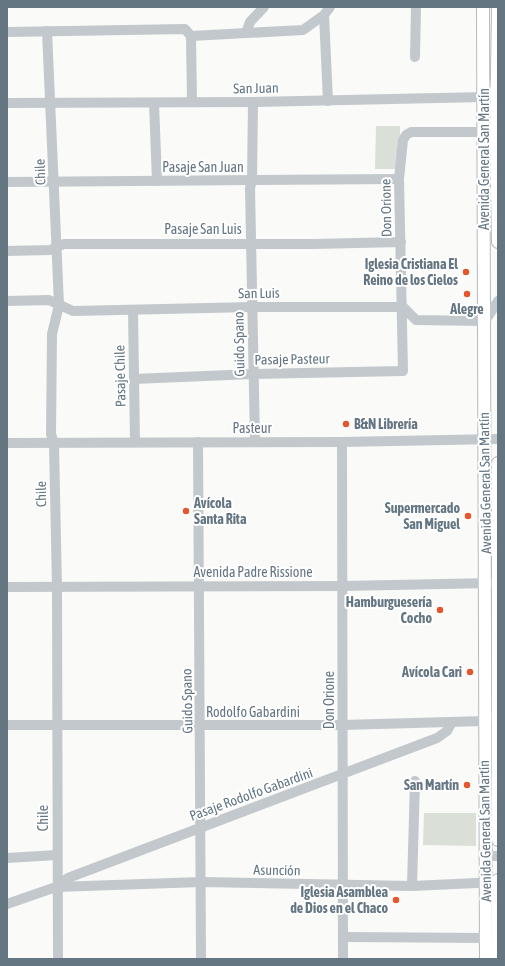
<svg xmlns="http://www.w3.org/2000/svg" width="505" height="966" font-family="'Asap Condensed',sans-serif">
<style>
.green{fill:#dadfd7}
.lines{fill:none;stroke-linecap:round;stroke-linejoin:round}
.major-casing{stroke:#b5babe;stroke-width:14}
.minor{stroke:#c3c8cc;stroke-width:10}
.major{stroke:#fff;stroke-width:12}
.poi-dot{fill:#e4572e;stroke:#fff;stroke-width:1.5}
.labels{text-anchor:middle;stroke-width:4;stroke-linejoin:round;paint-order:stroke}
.street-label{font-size:14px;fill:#657683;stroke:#fff}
.poi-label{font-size:14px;font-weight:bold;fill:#657683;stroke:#fff;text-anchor:end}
</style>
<rect width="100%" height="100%" fill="#fafaf8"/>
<!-- green -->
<g class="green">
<polygon points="376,126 400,126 400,169 375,169"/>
<polygon points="424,813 476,813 476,846 423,845"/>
</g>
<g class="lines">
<!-- major casing -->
<g class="major-casing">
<g id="major">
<path d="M483,7C483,324 486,642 486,959"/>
<polyline points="498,8 496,137 498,242"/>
<polyline points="498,463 498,840"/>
<polyline points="498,959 498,880"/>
</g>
</g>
<!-- minor -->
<g class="minor">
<polyline points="324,15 328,101"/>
<polyline points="47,31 59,305 52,334 51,434 54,444 57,587 58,959"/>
<polyline points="7,32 185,29 191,36 303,30 324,15 330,7"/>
<polyline points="246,33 250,22 264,7"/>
<polyline points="191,36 192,102"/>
<polyline points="415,57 416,7"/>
<polyline points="253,102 252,181 250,188 255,441"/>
<polyline points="7,103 253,102 484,97 497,80"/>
<polyline points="154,103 157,181"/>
<polyline points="7,182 399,179"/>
<polyline points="7,251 50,250 64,244 314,244 401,242"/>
<polyline points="7,301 49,300 73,311 252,307 403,307 416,320 485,321 498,301"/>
<polyline points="133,310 135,442"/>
<polyline points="134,379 253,374 403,371 399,179 403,140 406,135 411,132 484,132 489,134"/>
<polyline points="198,442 201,959"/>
<polyline points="342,442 343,959"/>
<polyline points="7,443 342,442 498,439"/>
<polyline points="7,587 344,586 491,583"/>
<polyline points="7,725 342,725 485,721 498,714"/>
<polyline points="486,856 498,856"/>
<polyline points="7,858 57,855"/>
<polyline points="412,886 415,781"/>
<polyline points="56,887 68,878 437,738 447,731 452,722"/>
<polyline points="7,904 56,887 201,882 412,886 498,882"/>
<polyline points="343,937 486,938"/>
</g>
<!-- major -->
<use href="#major" class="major"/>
</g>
<!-- markers -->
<g class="poi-dot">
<circle cx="466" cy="272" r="4"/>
<circle cx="467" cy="294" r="4"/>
<circle cx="346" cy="424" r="4"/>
<circle cx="186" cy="511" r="4"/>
<circle cx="468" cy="516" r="4"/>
<circle cx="440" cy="610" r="4"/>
<circle cx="470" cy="672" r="4"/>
<circle cx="467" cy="785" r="4"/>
<circle cx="396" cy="900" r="4"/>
</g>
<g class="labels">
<!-- street labels -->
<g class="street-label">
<text transform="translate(256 88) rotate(-1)" y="5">San Juan</text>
<text transform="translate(484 159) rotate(-90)" y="5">Avenida General San Martín</text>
<text x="203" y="172">Pasaje San Juan</text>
<text transform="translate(40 172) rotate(-92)" y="5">Chile</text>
<text transform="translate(386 208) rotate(-91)" y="5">Don Orione</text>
<text x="203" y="234">Pasaje San Luis</text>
<text transform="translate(259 293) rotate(-1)" y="5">San Luis</text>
<text transform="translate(239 344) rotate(-91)" y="5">Guido Spano</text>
<text transform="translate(292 359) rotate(-1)" y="5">Pasaje Pasteur</text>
<text transform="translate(120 376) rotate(-91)" y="5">Pasaje Chile</text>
<text x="252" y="433">Pasteur</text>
<text transform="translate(485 483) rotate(-91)" y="5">Avenida General San Martín</text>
<text transform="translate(41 494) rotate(-91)" y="5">Chile</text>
<text x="253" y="577">Avenida Padre Rissione</text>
<text transform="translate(329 700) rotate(-90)" y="5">Don Orione</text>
<text transform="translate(187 701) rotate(-91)" y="5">Guido Spano</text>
<text x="253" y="717">Rodolfo Gabardini</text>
<text transform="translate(251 794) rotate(-20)" y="5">Pasaje Rodolfo Gabardini</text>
<text transform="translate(43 818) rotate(-90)" y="5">Chile</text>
<text transform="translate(485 831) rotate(-91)" y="5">Avenida General San Martín</text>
<text transform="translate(277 870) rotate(1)" y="5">Asunción</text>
</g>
<!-- poi labels -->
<g class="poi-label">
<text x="458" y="269">Iglesia Cristiana El<tspan x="458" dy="16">Reino de los Cielos</tspan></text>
<text x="467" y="314" text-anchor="middle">Alegre</text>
<text x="354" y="429" text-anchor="start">B&amp;N Librería</text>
<text x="194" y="508" text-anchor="start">Avícola<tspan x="194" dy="16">Santa Rita</tspan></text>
<text x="460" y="513">Supermercado<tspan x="460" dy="16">San Miguel</tspan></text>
<text x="432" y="607">Hamburguesería<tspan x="432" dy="16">Cocho</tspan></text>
<text x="462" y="677">Avícola Cari</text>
<text x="459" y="790">San Martín</text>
<text x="388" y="897">Iglesia Asamblea<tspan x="388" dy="16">de Dios en el Chaco</tspan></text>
</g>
</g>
<!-- border -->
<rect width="505" height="966" fill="none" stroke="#657683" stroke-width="16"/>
</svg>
